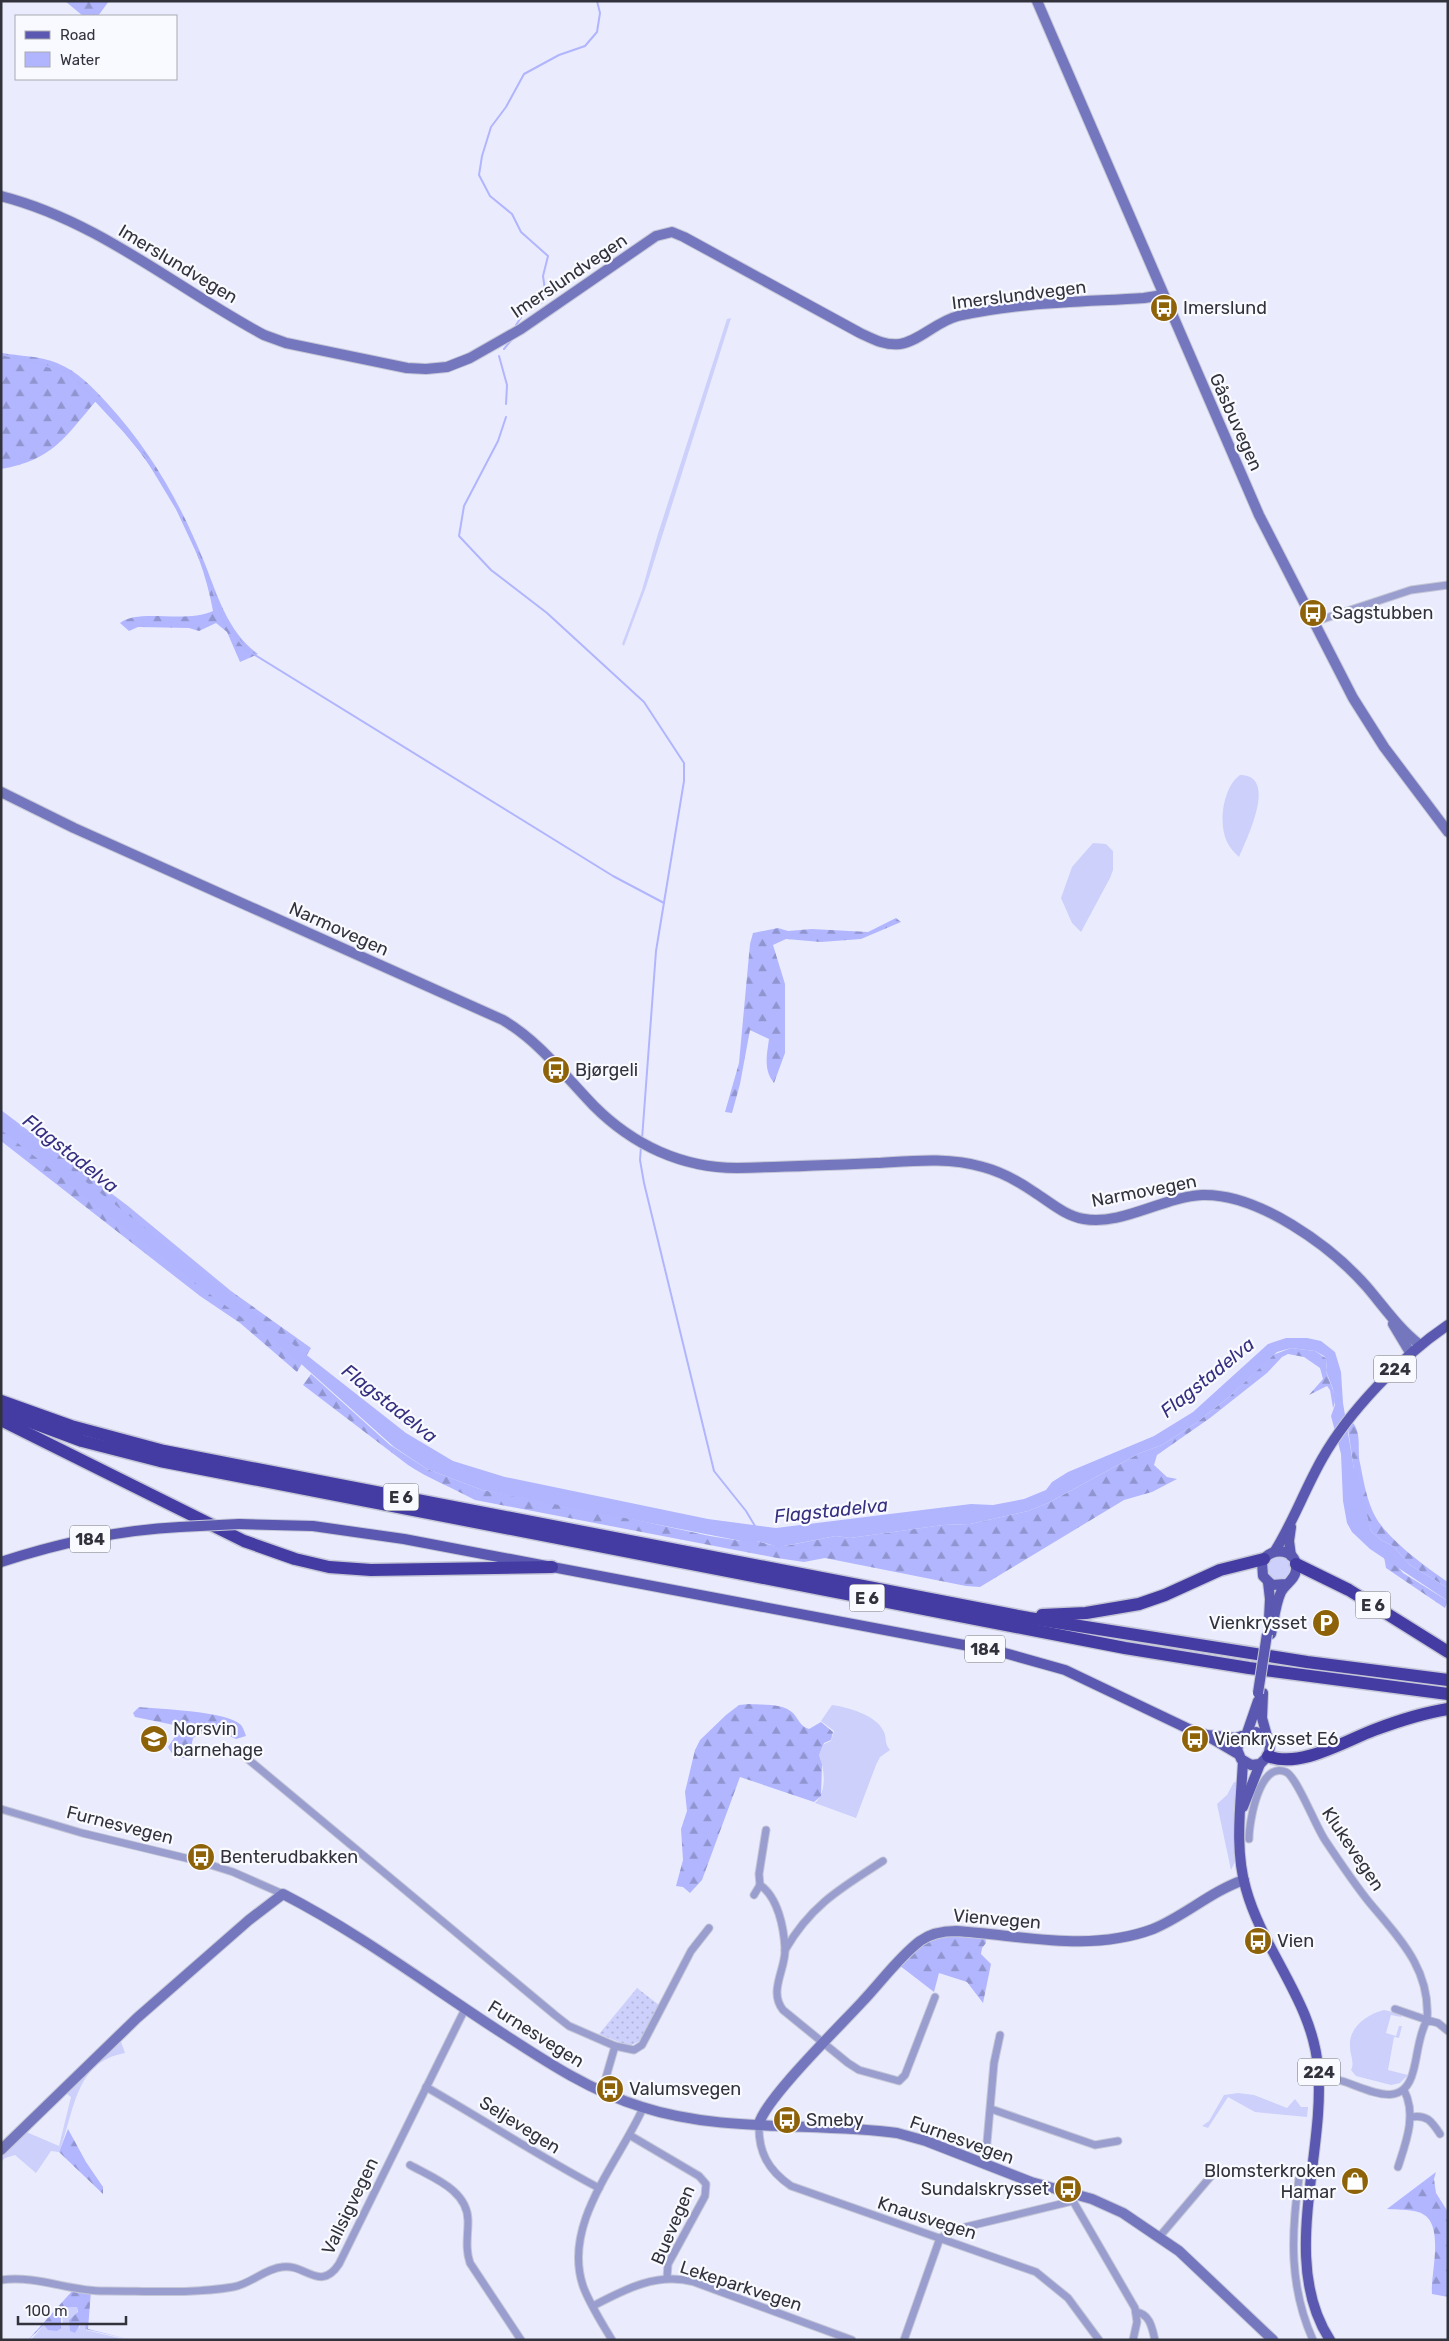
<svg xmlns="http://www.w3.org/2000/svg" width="1449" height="2341" font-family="Rubik,sans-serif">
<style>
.grass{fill:#ccd0fb}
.forest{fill:url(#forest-firs)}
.park{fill:url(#park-dots)}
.water{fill:#b1b5fd}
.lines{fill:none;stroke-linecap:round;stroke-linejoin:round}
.stream{stroke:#b1b5fd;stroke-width:2}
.street-casing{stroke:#c5c7d7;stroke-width:9}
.secondary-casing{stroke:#c5c7d7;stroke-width:12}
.primary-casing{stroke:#c5c7d7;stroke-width:12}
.highway-casing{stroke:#c5c7d7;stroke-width:15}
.street{stroke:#9a9ecf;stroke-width:7}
.secondary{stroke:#7476be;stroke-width:10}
.primary{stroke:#5a58b0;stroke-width:10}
.highway{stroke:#453ca3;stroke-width:12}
.primary-bridge-casing{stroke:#c5c7d7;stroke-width:12;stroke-linecap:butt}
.primary-bridge{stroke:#5a58b0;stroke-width:10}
.labels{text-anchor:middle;stroke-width:4.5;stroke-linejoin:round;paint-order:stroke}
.shield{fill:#f9faff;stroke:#6d6e76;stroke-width:1}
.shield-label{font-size:16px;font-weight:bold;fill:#31323b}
.street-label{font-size:18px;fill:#31323b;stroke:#f9faff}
.poi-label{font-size:18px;fill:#31323b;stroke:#f9faff;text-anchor:start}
.water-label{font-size:19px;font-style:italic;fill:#362f80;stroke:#f9faff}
</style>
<defs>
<pattern id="forest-firs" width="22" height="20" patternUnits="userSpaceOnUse" patternTransform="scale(1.25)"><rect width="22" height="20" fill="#b2b6fe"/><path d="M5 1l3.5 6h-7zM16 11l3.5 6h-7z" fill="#9195cf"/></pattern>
<pattern id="park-dots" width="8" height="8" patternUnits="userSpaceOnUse" patternTransform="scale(1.25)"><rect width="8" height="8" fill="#ccd0fb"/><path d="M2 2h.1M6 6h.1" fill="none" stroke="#b0b3d8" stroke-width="1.8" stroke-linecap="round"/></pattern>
</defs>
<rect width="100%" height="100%" fill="#eaecfe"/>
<!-- grass -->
<g class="grass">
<polygon points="731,318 646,587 624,646 622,644 642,590 657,537 727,319"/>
<path d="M1240,775C1279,775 1246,840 1239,857C1234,852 1230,848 1227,842C1218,823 1223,787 1240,775Z"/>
<polygon points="1093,843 1106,844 1113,851 1113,870 1110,878 1081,932 1072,923 1061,898 1072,867"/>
<circle cx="1278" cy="1568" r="12"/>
<path d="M832,1705C847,1707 877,1715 884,1732C887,1739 884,1743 890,1750L880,1757L876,1765L856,1818L815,1803C827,1792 825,1770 819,1755L824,1744L831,1741L834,1731L821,1721Z"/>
<polygon points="1234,1782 1237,1782 1235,1862 1231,1870 1217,1804 1227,1795"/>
<path d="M1384,2010L1402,2014L1401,2017L1391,2015L1386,2033L1396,2036L1399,2026H1402L1399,2038L1394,2037L1388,2070L1408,2075L1400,2083L1391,2085L1356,2076L1351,2070C1355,2063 1350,2055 1350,2047C1348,2028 1367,2014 1384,2010Z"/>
<path d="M120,2039L125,2053C74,2062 75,2112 59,2152L51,2151L36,2173L15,2155L5,2158L1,2162V2154L24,2131L59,2146L71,2097L63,2091Z"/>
<polygon points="1238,2093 1254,2095 1287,2108 1295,2099 1301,2107 1308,2107 1307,2117 1255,2112 1228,2097 1208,2128 1202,2126 1209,2121 1224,2095"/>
<polygon points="77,2307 79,2329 81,2323 86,2323 86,2330 127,2340 31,2340 44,2325 63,2323 61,2308"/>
</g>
<!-- forest -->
<g class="forest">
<polygon points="65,1 109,1 98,16 83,16"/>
<path d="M1,353C19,356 41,356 57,363C79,372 92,387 107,403C151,451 181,504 205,564C218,597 228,632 258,654L240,662L227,632L216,623L199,631L189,628L138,627L129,631L120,623C139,608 185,624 213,611C199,532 151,457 96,401C65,437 53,460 1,469Z"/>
<path d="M896,918L901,922L861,939L821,942L786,939L773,945L785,984V1053L774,1083C763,1070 767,1054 769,1039L750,1030L740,1084L732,1113L725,1112L739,1063L750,944L753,933L778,928L788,931L812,929L868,932Z"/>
<polygon points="1,1110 128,1206 231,1291 311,1348 297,1372 240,1323 200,1296 1,1141"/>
<path d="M1291,1348L1315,1351L1327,1359C1327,1363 1326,1367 1326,1371C1329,1383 1339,1396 1333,1408L1330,1390L1327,1386L1309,1395L1323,1379L1320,1368L1304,1357L1288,1354L1282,1357L1267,1373L1210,1418L1157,1455L1154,1465L1167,1477L1177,1479L1152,1492L1124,1500L980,1587L966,1586L825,1558L804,1562L777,1558L475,1500C453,1488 429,1479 408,1465L303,1385L311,1374L390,1445L427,1469L482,1490L581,1508L710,1536L741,1541H757L771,1545L785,1546L836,1536L850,1538L943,1525L970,1524L1028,1511L1048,1503L1140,1453L1162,1445L1196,1423L1230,1396L1273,1355Z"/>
<path d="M1353,1423C1362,1434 1357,1450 1360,1463C1364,1483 1368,1509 1381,1525C1395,1544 1428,1569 1448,1582V1588L1410,1565L1393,1546L1381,1540L1371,1531L1354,1470L1348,1429Z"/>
<polygon points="1384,1557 1398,1567 1403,1573 1448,1601 1445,1608 1386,1568"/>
<path d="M749,1704C762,1705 783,1703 793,1713C799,1720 800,1726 809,1729L821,1722L833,1732L831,1740L824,1743L819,1755L822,1764L821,1796L814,1802L740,1777L702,1880L690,1893L683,1887L676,1886L683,1860L681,1829L687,1811L685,1792L695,1750L700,1740L726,1715L739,1705Z"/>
<path d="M139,1707C160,1709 227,1711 241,1725C243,1727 245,1733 246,1736L236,1739C220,1731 209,1728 193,1738L189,1758C180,1759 172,1756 168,1747L178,1732L174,1725L135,1717L133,1713Z"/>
<polygon points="938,1935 985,1936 986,1943 982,1948 981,1954 991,1964 983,2003 967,1982 939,1973 934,1992 899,1965 912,1951"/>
<polygon points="68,2129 86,2162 103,2187 103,2194 59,2152"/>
<path d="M1436,2172L1434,2179L1436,2193L1448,2212V2297L1432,2294C1430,2273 1447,2220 1418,2212C1408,2209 1397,2210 1387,2209Z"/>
<polygon points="74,2289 91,2291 88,2329 132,2340 85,2329 86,2323 81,2323 75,2333 70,2331 69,2320 78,2312 77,2307 61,2308 61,2328 57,2331 48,2330 44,2325 28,2340"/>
</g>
<!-- park -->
<polygon class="park" points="637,1988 659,2005 640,2041 629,2046 599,2034"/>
<!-- water -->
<polygon class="water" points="1,1115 406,1433 453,1461 505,1477 708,1519 776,1528 971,1504 993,1505 1024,1499 1046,1490 1052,1482 1068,1472 1154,1436 1193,1412 1268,1344 1286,1338 1307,1338 1321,1341 1335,1352 1341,1372 1343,1403 1354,1469 1357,1473 1371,1531 1381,1540 1393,1546 1410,1565 1448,1588 1448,1601 1370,1549 1352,1532 1347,1523 1343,1501 1341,1454 1331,1416 1335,1405 1333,1389 1326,1371 1327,1360 1324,1356 1315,1351 1291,1348 1277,1352 1230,1396 1196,1423 1162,1445 1140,1453 1048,1503 1028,1511 970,1524 943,1525 850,1538 836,1536 779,1547 757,1541 741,1541 482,1490 427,1469 394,1447 281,1346 208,1293 1,1130"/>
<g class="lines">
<!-- stream -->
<g class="stream">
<polyline points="516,325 528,307 541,303 546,297 543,276 548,256 521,232 512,214 490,196 479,175 482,156 491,127 506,107 524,74 559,55 585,46 597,32 600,13 597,1"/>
<polyline points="504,349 514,337"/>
<polyline points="1,354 69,372 124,431 145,456 177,509 206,571 224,622 247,650 613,876 664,903"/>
<polyline points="499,356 507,385 506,404"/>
<polyline points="506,417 498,441 464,506 459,536 491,570 547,613 644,702 684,763 684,781 656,951 642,1139"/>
<polyline points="641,1146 640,1160 644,1183 714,1471 746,1511 755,1526"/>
</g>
<!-- street casing -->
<g class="street-casing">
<g id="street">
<polyline points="1314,622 1411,590 1448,585"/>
<polyline points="243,1755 555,2015 569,2026 615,2046 602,2091"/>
<polyline points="1,1809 82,1833 198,1861 233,1872 283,1894"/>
<path d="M766,1830L759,1874L760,1885C778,1897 784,1928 785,1949C786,1969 768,1991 783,2010L848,2063L859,2070L899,2081L905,2075L935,1997"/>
<path d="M1249,1839C1249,1823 1259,1760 1286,1772C1297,1777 1315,1825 1325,1840C1339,1861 1353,1882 1369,1902C1399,1938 1431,1969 1427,2020L1395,2009"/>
<polyline points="754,1895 760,1885"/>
<path d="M785,1950C811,1905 841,1888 883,1861"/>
<polyline points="615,2046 634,2050 642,2045 691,1951 709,1928"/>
<path d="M1319,2079C1327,2079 1335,2079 1342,2081C1368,2089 1403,2111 1413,2072C1418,2055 1418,2036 1427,2020L1438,2023L1448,2031"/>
<path d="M426,2087C484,2120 540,2157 599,2188"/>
<polyline points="991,2109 1095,2145 1118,2141"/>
<path d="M1411,2117C1427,2114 1432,2122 1440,2134"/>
<path d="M759,2124C758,2152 768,2170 791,2186L1036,2272L1068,2298L1099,2340"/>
<polyline points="631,2136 699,2176 706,2184 705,2196 668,2264 667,2278"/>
<path d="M410,2165C433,2178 468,2190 468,2221C468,2236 465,2248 470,2263L521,2340"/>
<polyline points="985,2165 994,2063 1000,2035"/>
<path d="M1398,2167C1406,2142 1417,2115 1404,2090"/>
<path d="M1299,2178C1291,2234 1289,2287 1313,2340"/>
<polyline points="1073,2201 1135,2308 1137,2322 1133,2340"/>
<polyline points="1160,2236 1217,2169"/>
<path d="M1,2280C38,2275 71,2292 107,2291C148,2291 192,2294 233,2287C251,2284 264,2269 282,2267C305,2263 320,2293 339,2264L465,2009"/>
<path d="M593,2306C625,2289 658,2272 694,2282L852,2340"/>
<path d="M1136,2312C1150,2314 1152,2328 1155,2340"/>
<path d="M612,2340C602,2323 590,2305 583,2286C562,2223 619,2162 643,2108"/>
<polyline points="904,2340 940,2238 957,2229 1073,2201 1075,2194"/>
</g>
</g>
<!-- secondary casing -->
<g class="secondary-casing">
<g id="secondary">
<polyline points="1037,1 1259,515 1353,698 1384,747 1448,832"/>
<path d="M1,196C99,221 176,288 264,335L286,343L407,368L426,369L447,367L470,358L521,329L656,236L672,232L684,237L860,333C873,339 885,346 900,344C920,341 937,321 958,316C1019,302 1083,302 1144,298L1163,295"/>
<path d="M1,792L74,828L503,1020C540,1042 564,1075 594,1106C633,1145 682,1168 737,1168C784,1167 831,1165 877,1163C912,1161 949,1157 983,1167C1002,1172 1018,1181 1034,1192C1050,1202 1065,1216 1084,1219C1121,1226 1163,1197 1202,1195C1258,1193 1331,1246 1367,1287C1384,1307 1399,1329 1420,1345"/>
<polyline points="1393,1324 1411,1354"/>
<path d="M759,2124C765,2099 841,2025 862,2002C881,1982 898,1958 920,1941C931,1933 943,1931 956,1931C1021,1935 1089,1953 1153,1929C1185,1916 1211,1891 1244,1880"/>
<path d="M1,2150L137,2018L249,1920L283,1894C359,1933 428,1985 499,2031C545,2061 590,2091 642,2107C722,2133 814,2122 897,2133L926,2141L1031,2182L1092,2199L1123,2213L1179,2251L1273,2340"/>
</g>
</g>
<!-- primary casing -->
<g class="primary-casing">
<g id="primary">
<polyline points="239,1524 313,1526 404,1539 1001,1652 1065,1670 1193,1731 1207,1735 1235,1738 1256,1732 1267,1739"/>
<path d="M1275,1551C1293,1522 1305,1489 1322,1459C1349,1411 1402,1356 1448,1325"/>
<polyline points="1291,1556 1289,1541 1291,1527"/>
<path d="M1,1562C59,1543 120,1530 180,1527"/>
<polyline points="1268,1582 1270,1599 1269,1619"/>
<path d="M1271,1634C1274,1621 1275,1605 1281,1592C1285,1584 1295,1580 1296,1570C1299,1549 1271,1545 1262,1562L1263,1576L1272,1585L1286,1584"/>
<polyline points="1247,1733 1258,1701"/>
<polyline points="1242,1736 1237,1749 1241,1759 1251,1765 1260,1764 1268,1756 1270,1747 1262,1718 1263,1693"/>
<polyline points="1209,1737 1238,1754"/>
<path d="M1243,1761C1241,1803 1234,1848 1246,1889C1263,1951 1313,2002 1318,2068C1326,2153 1279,2262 1330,2340"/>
<polyline points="1243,1807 1260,1764"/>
</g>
</g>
<!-- highway casing -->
<g class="highway-casing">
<g id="highway">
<polyline points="1,1401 71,1426 164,1451 1029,1618 1307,1662 1448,1680"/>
<polyline points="1,1411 82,1441 160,1461 1125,1648 1249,1668 1448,1694"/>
<polyline points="1,1420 244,1541 295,1559 329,1567 371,1570 552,1567"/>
<polyline points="1296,1564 1349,1590 1448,1652"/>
<polyline points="1042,1615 1086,1613 1139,1604 1165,1595 1220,1570 1264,1559"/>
<path d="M1268,1756C1299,1769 1345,1741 1374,1730C1398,1721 1422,1713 1448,1709"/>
</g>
</g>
<!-- street -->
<use href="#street" class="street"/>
<!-- secondary -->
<use href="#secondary" class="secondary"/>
<!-- primary -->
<use href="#primary" class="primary"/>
<!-- highway -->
<use href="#highway" class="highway"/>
<!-- primary-bridge casing -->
<g class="primary-bridge-casing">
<g id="primary-bridge">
<polyline points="180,1527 239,1524"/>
<polyline points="1258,1693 1267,1634"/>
</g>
</g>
<!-- primary-bridge -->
<use href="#primary-bridge" class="primary-bridge"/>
</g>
<!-- icons -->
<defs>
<g id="bus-disc" transform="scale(1.4375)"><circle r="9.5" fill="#8e6209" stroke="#f9faff"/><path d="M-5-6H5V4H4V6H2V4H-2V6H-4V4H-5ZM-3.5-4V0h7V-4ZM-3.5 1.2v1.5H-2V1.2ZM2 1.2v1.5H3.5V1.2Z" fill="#fff"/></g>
<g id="parking-disc" transform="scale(1.4375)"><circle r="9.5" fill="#8e6209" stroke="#f9faff"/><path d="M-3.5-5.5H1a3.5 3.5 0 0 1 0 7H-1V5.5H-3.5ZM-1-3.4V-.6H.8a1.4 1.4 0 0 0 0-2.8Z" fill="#fff"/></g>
<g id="school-disc" transform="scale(1.4375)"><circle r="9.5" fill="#8e6209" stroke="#f9faff"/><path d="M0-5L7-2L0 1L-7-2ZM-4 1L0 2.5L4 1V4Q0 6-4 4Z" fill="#fff"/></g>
<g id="shop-disc" transform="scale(1.4375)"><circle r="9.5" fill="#8e6209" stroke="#f9faff"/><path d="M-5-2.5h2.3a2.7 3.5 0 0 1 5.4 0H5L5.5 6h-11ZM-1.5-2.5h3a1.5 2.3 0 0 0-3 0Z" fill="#fff"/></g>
</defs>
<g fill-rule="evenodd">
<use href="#bus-disc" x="1164" y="308"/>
<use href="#bus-disc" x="1313" y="613"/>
<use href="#bus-disc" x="556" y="1070"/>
<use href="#parking-disc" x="1326" y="1623"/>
<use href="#school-disc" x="154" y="1739"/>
<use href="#bus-disc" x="1195" y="1739"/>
<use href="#bus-disc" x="201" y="1857"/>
<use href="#bus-disc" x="1258" y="1941"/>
<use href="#bus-disc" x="610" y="2089"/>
<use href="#bus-disc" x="787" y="2120"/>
<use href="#shop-disc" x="1355" y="2181"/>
<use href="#bus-disc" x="1068" y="2189"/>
</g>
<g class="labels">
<!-- shield labels -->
<g class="shield">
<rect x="1374" y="1355.5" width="42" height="27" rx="4"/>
<rect x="383.5" y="1483.5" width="35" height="27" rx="4"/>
<rect x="70" y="1525.5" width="40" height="27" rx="4"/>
<rect x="849.5" y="1584.5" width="35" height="27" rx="4"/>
<rect x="1355.5" y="1591.5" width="35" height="27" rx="4"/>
<rect x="965" y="1635.5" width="40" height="27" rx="4"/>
<rect x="1298" y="2058.5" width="42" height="27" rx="4"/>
</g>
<g class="shield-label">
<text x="1395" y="1375">224</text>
<text x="401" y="1503">E 6</text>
<text x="90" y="1545">184</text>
<text x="867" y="1604">E 6</text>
<text x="1373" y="1611">E 6</text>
<text x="985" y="1655">184</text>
<text x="1319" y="2078">224</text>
</g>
<!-- street labels -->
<g class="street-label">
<text transform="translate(178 264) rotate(31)" y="6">Imerslundvegen</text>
<text transform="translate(569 276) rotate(-34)" y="6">Imerslundvegen</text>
<text transform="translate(1019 295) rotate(-7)" y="6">Imerslundvegen</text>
<text transform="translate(1236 422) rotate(66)" y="6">Gåsbuvegen</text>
<text transform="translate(339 929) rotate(24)" y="6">Narmovegen</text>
<text transform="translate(1144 1191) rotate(-11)" y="6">Narmovegen</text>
<text transform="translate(120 1825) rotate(14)" y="6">Furnesvegen</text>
<text transform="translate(1353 1849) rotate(56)" y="6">Klukevegen</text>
<text transform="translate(997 1919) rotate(5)" y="6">Vienvegen</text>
<text transform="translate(536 2034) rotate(32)" y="6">Furnesvegen</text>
<text transform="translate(520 2125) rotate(32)" y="6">Seljevegen</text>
<text transform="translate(962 2140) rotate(20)" y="6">Furnesvegen</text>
<text transform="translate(350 2206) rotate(-64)" y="6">Vallsigvegen</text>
<text transform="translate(927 2218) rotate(18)" y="6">Knausvegen</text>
<text transform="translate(673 2225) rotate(-67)" y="6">Buevegen</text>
<text transform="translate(741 2286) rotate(18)" y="6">Lekeparkvegen</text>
</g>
<!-- poi labels -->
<g class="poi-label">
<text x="1183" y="314">Imerslund</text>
<text x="1332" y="619">Sagstubben</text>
<text x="575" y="1076">Bjørgeli</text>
<text x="1307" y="1629" text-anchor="end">Vienkrysset</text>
<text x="173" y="1735">Norsvin<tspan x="173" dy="21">barnehage</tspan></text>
<text x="1214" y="1745">Vienkrysset E6</text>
<text x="220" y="1863">Benterudbakken</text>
<text x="1277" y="1947">Vien</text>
<text x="629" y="2095">Valumsvegen</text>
<text x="806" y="2126">Smeby</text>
<text x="1336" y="2177" text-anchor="end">Blomsterkroken<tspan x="1336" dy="21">Hamar</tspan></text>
<text x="1049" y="2195" text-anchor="end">Sundalskrysset</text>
</g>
<!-- water labels -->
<g class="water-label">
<text transform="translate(71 1153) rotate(38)" y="7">Flagstadelva</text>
<text transform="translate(1207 1377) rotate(-39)" y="7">Flagstadelva</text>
<text transform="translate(390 1403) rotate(38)" y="7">Flagstadelva</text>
<text transform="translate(831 1510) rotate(-6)" y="7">Flagstadelva</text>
</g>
</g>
<!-- border -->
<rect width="1449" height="2341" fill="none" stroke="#31323b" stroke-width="5"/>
<!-- legend -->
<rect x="15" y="15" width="162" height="65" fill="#f9faff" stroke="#a9aab1"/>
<rect x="25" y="31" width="25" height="8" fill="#5a58b0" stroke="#a9aab1"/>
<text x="60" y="40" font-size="15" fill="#31323b">Road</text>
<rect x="25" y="52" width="25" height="15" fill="#b1b5fd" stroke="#a9aab1"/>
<text x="60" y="65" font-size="15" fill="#31323b">Water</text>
<!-- scale -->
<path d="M18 2316v8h108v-8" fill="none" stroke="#31323b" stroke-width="2.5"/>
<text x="25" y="2316" font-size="15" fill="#31323b" stroke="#f9faff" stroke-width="4" paint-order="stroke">100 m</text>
</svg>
